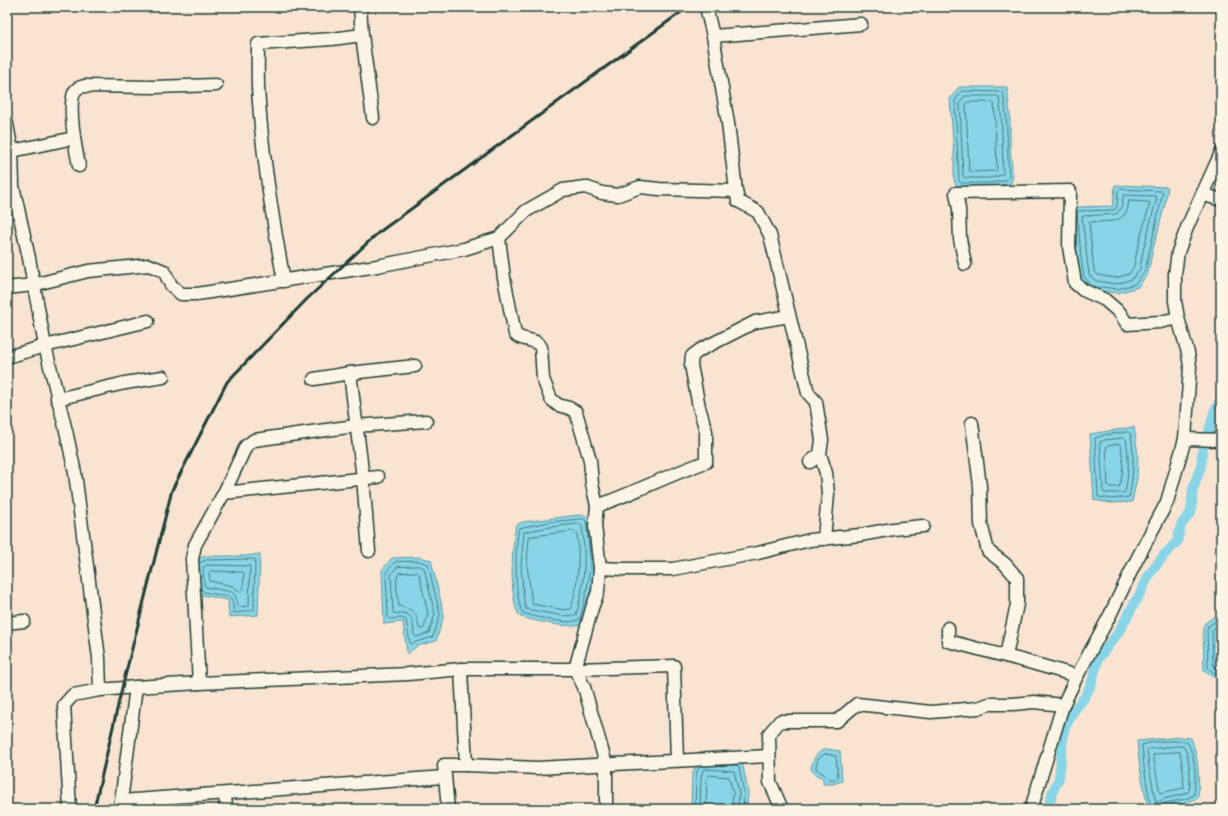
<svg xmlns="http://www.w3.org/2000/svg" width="1228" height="816" font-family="Mali,sans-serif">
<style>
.water{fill:#88d5e7;stroke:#5e989f}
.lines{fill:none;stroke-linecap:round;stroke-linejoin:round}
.shore{stroke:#497a7c;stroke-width:1}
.canal{stroke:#88d5e7;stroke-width:10}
.minor-casing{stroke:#1f3d34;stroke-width:15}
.minor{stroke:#fcf5e5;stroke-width:12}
.rail{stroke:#1f3d34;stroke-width:3}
</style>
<rect width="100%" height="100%" fill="#f9e4d2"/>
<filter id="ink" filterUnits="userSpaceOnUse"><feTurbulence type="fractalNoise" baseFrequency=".025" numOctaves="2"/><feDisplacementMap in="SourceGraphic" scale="8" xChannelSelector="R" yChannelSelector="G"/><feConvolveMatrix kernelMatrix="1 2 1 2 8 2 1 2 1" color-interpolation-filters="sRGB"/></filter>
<g filter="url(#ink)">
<!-- water -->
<g class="water">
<polygon points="959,87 1007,87 1010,115 1010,148 1013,176 1011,183 991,187 957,187 954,180 954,154 950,99"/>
<polygon points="1115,185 1168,187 1165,204 1152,253 1148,273 1138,287 1118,293 1091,290 1080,280 1073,220 1075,207 1113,206"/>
<polygon points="1134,427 1138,455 1137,478 1132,502 1111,503 1094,500 1090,434"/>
<path d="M578,515H585L590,519C592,531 594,543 594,555C595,566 588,619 581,624C572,630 532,620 521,617C508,605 512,542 516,525L523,522Z"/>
<polygon points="260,554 258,615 229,617 228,600 202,595 195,589 194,561 205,556 246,556"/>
<polygon points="419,557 431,560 444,615 436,641 417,646 407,654 403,622 384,624 382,570 392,558"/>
<polygon points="1214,617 1221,618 1221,676 1213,677 1204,670 1203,629 1205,623"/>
<path d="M1180,737L1191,738C1199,758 1199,777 1198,798C1183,805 1165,809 1148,809L1140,768L1137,741Z"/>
<path d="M826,749L840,751L842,781L833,784H823V778L814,774L811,769C813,759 816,752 826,749Z"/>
<polygon points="698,760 742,761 748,792 747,809 691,809 692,775"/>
</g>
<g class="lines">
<!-- shore -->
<g class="shore">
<path d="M962,91L1003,92C1008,119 1007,148 1009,176L1007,180L990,183H961L959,181L955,101Z"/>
<path d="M965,96H997L999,97C1003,122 1002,148 1003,174L1002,175L990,178H965L963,176L960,103Z"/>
<polygon points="968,102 992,102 994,103 995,116 997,169 996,171 971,172 969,170 966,105"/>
<polygon points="1120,189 1161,191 1163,192 1145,271 1135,284 1118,289 1093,286 1084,277 1081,257 1077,212 1079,211 1114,210 1117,206 1118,191"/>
<polygon points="1124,195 1155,196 1157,197 1143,251 1140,269 1132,279 1117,284 1096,281 1089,275 1082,217 1084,216 1116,214 1121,208"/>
<path d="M1129,201L1148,202L1150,203L1137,250L1134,266L1129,274L1116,278L1098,275L1094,271L1089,223L1091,222C1101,221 1118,224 1125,214C1128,210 1128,205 1129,201Z"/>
<path d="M1128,432L1131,434C1134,457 1134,474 1129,497L1112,499L1099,497L1098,496L1095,438L1104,435Z"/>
<path d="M1124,438L1126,439C1129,457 1129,474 1125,492L1123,493H1104L1103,491L1100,442L1105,440Z"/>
<path d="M1119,444L1121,446C1123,459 1124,474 1119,487H1110L1108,486L1106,447L1108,446Z"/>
<path d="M584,519L586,521L590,556V567L587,589L580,619C569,626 535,617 523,613C514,600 515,544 519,528L549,522Z"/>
<path d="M580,524L582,526C586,556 585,586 576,615L563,616L526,609L524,602L521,565L524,532L550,527Z"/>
<path d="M575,531L577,533C580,559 578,583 571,609L564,610L532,604L527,565L529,537Z"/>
<polygon points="419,561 428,564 440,615 433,637 416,642 412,644 410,643 406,620 402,618 390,619 388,618 386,572 395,562"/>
<polyline points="199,563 206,560 255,559 254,610 234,613 232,600 230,597 204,592 201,589"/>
<polygon points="207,565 250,566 249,606 238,607 236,597 232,592 206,587 204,585 203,568"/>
<path d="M419,566L424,568L435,614L429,633L416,637L414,635C413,627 414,614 403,613C399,613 396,614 393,613L391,574L397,567Z"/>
<polygon points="211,571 243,572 244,573 243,591 241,592 232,586 210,581 209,573"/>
<path d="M417,572L419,574L428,614L424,628L421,629L419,628C416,610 414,611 399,606C398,598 394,579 399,573Z"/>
<polyline points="1221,622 1215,622 1208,626 1207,630 1208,668 1214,673 1221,673"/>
<polyline points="1221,627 1216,627 1212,630 1213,665 1216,668 1221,668"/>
<path d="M1180,746L1184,747C1190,760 1191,777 1189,791L1184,794L1164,799L1156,803L1149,767L1147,750L1148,749Z"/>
<polygon points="1180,752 1183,770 1184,788 1160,793 1153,755 1163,753"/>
<path d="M826,754L836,756L838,777L837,779H828L825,775L816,769C816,762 819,755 826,754Z"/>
<polyline points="730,765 737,765 739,767 744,793 743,809"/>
<polyline points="695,809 696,776 699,767"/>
<polyline points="700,809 701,777 703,770 705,769 734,771 739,793 738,809"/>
<polyline points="706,809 707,778 709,775 729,777 733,793 732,809"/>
<path d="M1151,809L1144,767L1142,745C1152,741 1176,740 1187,742C1196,756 1196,778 1194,795L1186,799L1165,803L1163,806L1162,809"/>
</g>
<!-- canal -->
<polyline class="canal" points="1048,809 1053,791 1059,778 1064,729 1075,709 1085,697 1092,682 1098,659 1118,633 1142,590 1149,575 1164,555 1177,542 1181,525 1191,512 1193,489 1201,466 1203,445 1209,432 1214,412 1221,399"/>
<!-- minor casing -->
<g class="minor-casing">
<g id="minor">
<polyline points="706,7 713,36"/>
<polyline points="362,35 373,118"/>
<polyline points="7,124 12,151 13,186 29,258 45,346 67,435 75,473 99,658 100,690"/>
<polyline points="12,151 74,138"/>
<path d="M79,166C76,151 67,103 75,91C77,88 80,87 84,86L154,87L216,85"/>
<polyline points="1202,194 1221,200"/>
<path d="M499,238L504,278L515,334C522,342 535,337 541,347L543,379L551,399L558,405L569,408L576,412L590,460L592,484L597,506L595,526L600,568L598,592L592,608L575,669L674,666L677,760"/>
<polyline points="965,264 960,239 959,209 956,193 1070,191 1069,247 1075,283 1083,290 1105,300 1120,313 1127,324 1160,322 1178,318"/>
<path d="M284,281C273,222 263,162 259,102C257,83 258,63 258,44L332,39L362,35L360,7"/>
<polyline points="7,288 33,285 88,271 149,265 164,271 171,285 181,294 197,294 377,266 464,249 499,238 526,211 563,190 585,187 602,193 618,195 640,187 659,189 736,191"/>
<polyline points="7,357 45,346 148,321"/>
<polyline points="314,379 350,373"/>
<polyline points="57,399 125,383 163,377"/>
<polyline points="972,423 980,486 981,524 988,551 1005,564 1017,578 1017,604 1006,656"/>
<polyline points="1185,439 1221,440"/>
<polyline points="820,454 826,473 828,494 824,539"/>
<polyline points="810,462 820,454 822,440 816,402 808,393 770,235 758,212 738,201 736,191 728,123 713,36 861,24"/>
<polyline points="224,493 378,477"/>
<path d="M597,506C634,493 668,475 706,462V431L699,407L691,365L692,356L700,350L755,322L789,316"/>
<polyline points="369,551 363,478 350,373 415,366"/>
<polyline points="600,568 623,569 673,569 758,553 810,540 860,535 893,529 923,526"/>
<polyline points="7,623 24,621"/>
<polyline points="948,628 948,641 1032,663 1077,676"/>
<polyline points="461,669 466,765"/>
<polyline points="199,683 192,559 195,545 224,493 246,446 254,440 355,426 426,421"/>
<polyline points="225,794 226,809"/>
<polyline points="121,801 444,777"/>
<polyline points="70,809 64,705 73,695 100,690 136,687 199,683 408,674 461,669 575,669 584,687 606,764 606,809"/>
<polyline points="120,809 136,687"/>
<polyline points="448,809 444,765 466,765 537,768 769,756"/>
<polyline points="782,809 770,782 769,734 780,721 837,721 857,704 931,712 978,708 989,704 1013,704 1034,702 1063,705"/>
<polyline points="1031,809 1063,705 1077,676 1110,615 1136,561 1167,502 1185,439 1190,367 1188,353 1178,318 1175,301 1175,274 1178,252 1188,225 1221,153"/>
</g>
</g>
<!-- minor -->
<use href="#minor" class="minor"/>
<!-- rail -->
<polyline class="rail" points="94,809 122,688 172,490 227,382 307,299 378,233 688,7"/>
</g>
</g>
<!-- margin -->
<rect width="1228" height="816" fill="none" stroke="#fcf5e5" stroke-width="24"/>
<rect x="12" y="12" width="1204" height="792" fill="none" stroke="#1f3d34" stroke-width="1.5" filter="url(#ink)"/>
</svg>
